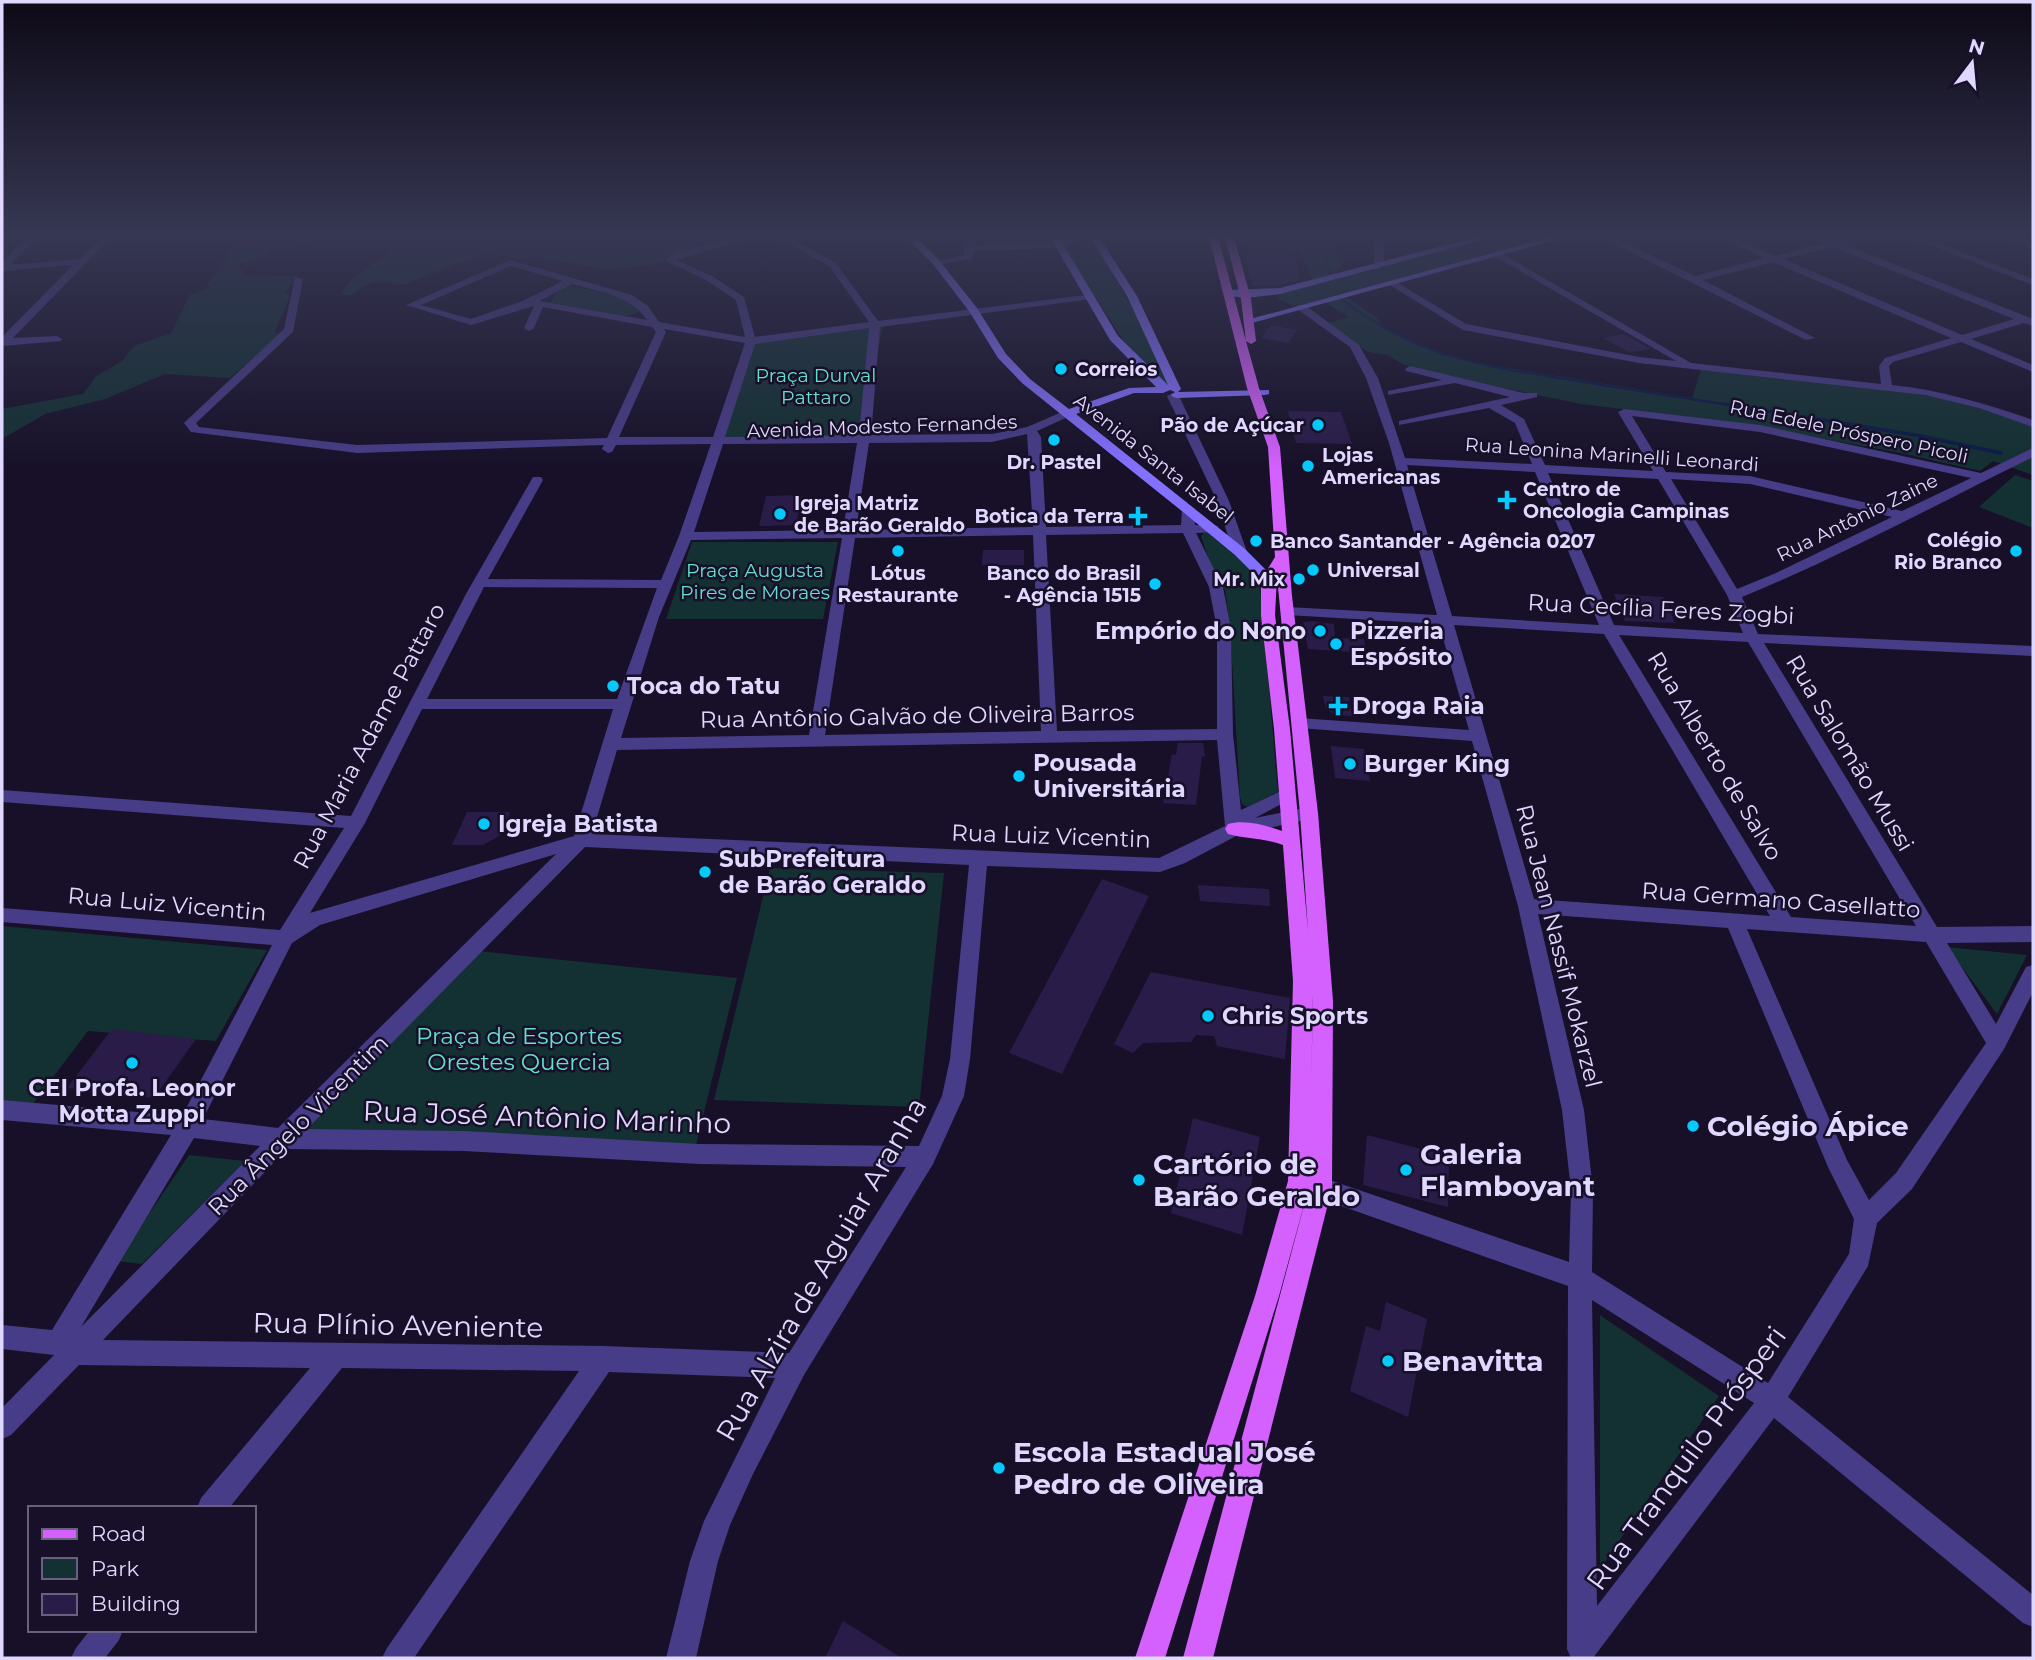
<svg xmlns="http://www.w3.org/2000/svg" width="2035" height="1660" font-family="Montserrat,sans-serif">
<style>
.green{fill:#133032}
.lines{fill:none;stroke-linecap:round;stroke-linejoin:round}
.stream-far1{stroke:#0b1a47;stroke-width:2.5}
.stream{stroke:#0b1a47;stroke-width:3.5}
.building{fill:#2a1c49}
.street{fill:#473c87;fill-rule:evenodd}
.secondary{fill:#8370fe;fill-rule:evenodd}
.primary{fill:#d460fe;fill-rule:evenodd}
.poi-dot{fill:#05c9fd;stroke:#171028;stroke-width:2.5}
.labels{text-anchor:middle;stroke-width:5;stroke-linejoin:round;paint-order:stroke}
.far-poi-label{font-size:19px;font-weight:bold;fill:#e1d8ff;stroke:#171028;text-anchor:start}
.far-park-label{font-size:19px;fill:#63e0ce;stroke:#171028}
.far-street-label{font-size:19px;fill:#e1d8ff;stroke:#171028}
.street-label{font-size:23px;fill:#e1d8ff;stroke:#171028}
.poi-label{font-size:23px;font-weight:bold;fill:#e1d8ff;stroke:#171028;text-anchor:start}
.park-label{font-size:23px;fill:#63e0ce;stroke:#171028}
.near-street-label{font-size:28px;fill:#e1d8ff;stroke:#171028}
.near-poi-label{font-size:28px;font-weight:bold;fill:#e1d8ff;stroke:#171028;text-anchor:start}
</style>
<rect width="100%" height="100%" fill="#171028"/>
<!-- green -->
<g class="green">
<path d="M290,237H747L681,253L662,263L607,270L539,257L515,259L486,252L405,284L373,282L361,288L352,295H341C350,273 376,266 392,249C365,247 337,251 310,246V242L292,244V248L267,251L266,256L237,265L246,275L297,276L285,293L290,296L275,332L279,335L230,378L165,374L105,399L45,414L2,439V409L83,394L96,376L122,361L134,346L171,333L190,295L211,287L207,285L233,247L261,245Z"/>
<polygon points="1284,237 1329,237 1343,269 1335,271 1337,275 1313,281 1300,251 1287,250"/>
<path d="M1492,237H1554L1485,254L1345,296L1376,317L1383,327L1442,355L1478,363L1692,398L1701,369C1812,381 1929,384 2033,426V475L1993,461L1980,471L1896,452L1737,423L1581,404L1446,376L1402,364L1388,355L1368,352L1328,323L1348,317L1322,300C1305,305 1291,310 1277,297L1283,291Z"/>
<polygon points="1092,240 1148,334 1172,385 1165,386 1129,349 1064,247"/>
<path d="M568,285L627,298L641,310C623,324 571,309 548,306L560,288Z"/>
<polygon points="883,325 861,436 722,439 755,342"/>
<polygon points="2015,475 2033,481 2033,528 1979,507"/>
<polygon points="1205,532 1212,533 1251,569 1260,585 1278,792 1247,807 1242,804 1240,797 1230,626 1225,590 1213,572 1201,536"/>
<polygon points="692,542 838,542 823,619 666,619"/>
<polygon points="770,868 944,873 919,1107 714,1100"/>
<polygon points="2,926 267,950 216,1041 88,1031 32,1105 2,1103"/>
<polygon points="1947,947 2027,955 1997,1014"/>
<polygon points="478,951 737,978 695,1149 297,1134"/>
<polygon points="189,1155 245,1161 142,1264 117,1261"/>
<polygon points="1600,1315 1719,1396 1600,1569"/>
</g>
<g class="lines">
<!-- stream-far1 -->
<g class="stream-far1">
<polyline points="1321,237 1330,273"/>
<path d="M1344,301C1419,358 1481,365 1572,380C1626,389 1680,397 1735,406"/>
</g>
<!-- stream -->
<polyline class="stream" points="1724,404 1921,436 2001,453"/>
</g>
<!-- building -->
<g class="building">
<polygon points="1243,237 1279,237 1286,255 1295,255 1300,280 1280,285 1252,286 1245,254 1249,254"/>
<polygon points="1271,325 1297,330 1288,343 1261,338"/>
<polygon points="1623,334 1635,340 1651,349 1629,352 1603,338"/>
<polygon points="1288,411 1341,412 1352,444 1296,443"/>
<polygon points="802,495 796,525 759,526 766,496"/>
<polygon points="983,550 1024,550 1024,565 982,565"/>
<polygon points="1614,594 1664,597 1675,623 1625,621"/>
<polygon points="1312,621 1334,624 1335,638 1364,639 1366,653 1308,649 1303,622"/>
<polygon points="1323,696 1349,697 1352,716 1335,715 1326,709"/>
<polygon points="1178,743 1203,743 1205,757 1202,756 1196,805 1163,803 1172,754 1176,755"/>
<polygon points="1331,746 1364,749 1370,781 1335,778"/>
<polygon points="467,812 510,812 501,835 483,845 452,845"/>
<polygon points="1102,879 1149,896 1062,1074 1009,1053"/>
<polygon points="1198,885 1269,889 1270,906 1200,901"/>
<polygon points="1151,972 1290,998 1285,1059 1217,1046 1214,1036 1196,1035 1191,1042 1143,1043 1133,1053 1114,1044"/>
<polygon points="112,1029 196,1039 154,1098 67,1088"/>
<polygon points="1193,1118 1260,1137 1242,1235 1171,1213"/>
<polygon points="1367,1135 1449,1156 1448,1207 1363,1185"/>
<polygon points="1386,1302 1427,1319 1408,1417 1350,1391 1366,1326 1380,1331"/>
<polygon points="843,1621 902,1658 825,1658"/>
</g>
<g class="lines">
<!-- street -->
<g class="street">
<polygon points="28,237 38,237 10,265 80,259 102,237 111,237 13,338 57,336 62,339 61,341 2,346 2,337 73,265 2,271 2,262"/>
<path d="M738,237H754L676,260L712,276L744,297L755,337L869,322L830,267L776,237H788L836,263L878,321L1094,294V298L1091,299L880,327L871,435L992,434L1027,427L1062,412H1070V416L1037,431L1041,437L1046,527L1181,525L1182,509L1188,505L1194,509L1195,525L1218,526V532L1196,533L1223,587L1231,629L1233,734L1241,810L1287,788L1293,790L1295,794L1293,798L1255,818L1309,807L1315,809L1318,813L1315,817L1309,819L1238,835L1185,863L1160,872L987,866L970,1059L964,1096L933,1164L804,1375L753,1474L730,1525L718,1561L696,1658H666L690,1561L704,1521L775,1378L609,1372L414,1658H382L387,1648L579,1371L342,1368L229,1508H197L201,1498L310,1368L79,1365L11,1435L2,1439V1408L54,1355L2,1349V1325L52,1330L171,1135L2,1120V1100L182,1116L272,945L2,922V908L280,930L344,828L2,802V790L351,816L466,594L533,477H541L543,480L488,579L661,580L679,536L711,444L616,445L612,452L608,453L602,449L604,445L357,453L191,432L184,423L186,421L284,329L295,277L303,279L293,332L196,423L199,427L357,445L607,438L656,332L652,327L543,307L534,328L529,331L524,328L534,306L471,325L406,305L510,260L632,295L648,306L659,322L745,337L736,300L706,280L666,261L670,255L679,252ZM511,266L563,281L525,300L471,319L421,305ZM572,284C600,292 630,295 647,320L539,301ZM869,328L859,435L725,437L755,344ZM664,329L745,343L713,437H619L666,332ZM1027,434L1033,527L856,530L869,443L992,442ZM857,443L843,530L694,532L723,444ZM1183,533L1209,587L1217,629V729L1057,731L1046,535ZM1033,535L1041,731L825,735L855,538ZM842,538L809,735L621,738L659,617L691,540ZM484,587L657,588L617,699H427ZM422,709H613L574,836L310,913L365,823ZM1217,740L1225,826L1159,858L592,834L617,750ZM585,847L969,865L950,1059L942,1096L919,1146L699,1144L464,1131L307,1129ZM556,854L278,1128L203,1119L292,943L320,925ZM194,1138L260,1146L81,1327ZM287,1149L464,1151L699,1164L906,1167L789,1353L603,1346L103,1340Z"/>
<polygon points="1077,237 1093,237 1058,248 974,251 972,259 936,265 931,262 964,255 964,241 969,238 974,241 974,245 1058,242"/>
<polygon points="1375,237 1384,237 1384,266 1379,269 1374,266"/>
<path d="M1601,237H1613L1695,276L1765,258L1719,237H1732L1775,256L1824,243L1812,237H1825L1834,241L1865,237L1843,244L2033,319V326L2024,323L1971,339L2033,365V372L1961,342L1893,362L1889,366L1892,385C1941,390 1987,404 2033,420V427L1979,408L1925,395L1639,363L1463,330L1385,282L1393,280L1466,324L1639,357L1676,361L1496,257L1494,255L1499,252L1691,363L1881,384L1879,366L1885,358L1951,338L1773,262L1703,280L1815,338L1806,340ZM1833,247L2014,319L1962,335L1783,259Z"/>
<polygon points="1909,237 1922,237 2033,279 2033,285"/>
<polygon points="2004,237 2018,237 2033,243 2033,249"/>
<path d="M1297,305H1305L1359,345L1378,378L1405,458L1532,464L1515,423L1489,408L1399,425V421L1510,397L1455,383L1388,395V391L1442,380L1406,371L1405,369L1410,366L1524,393H1537V397L1501,405L1524,419L1545,465L1653,471L1618,412L1624,409L1760,425L1981,473L2033,448V457C1937,504 1842,556 1742,597L1758,634L2033,646V656L1764,643L1937,927L2033,926V942L1947,943L1996,1024L2026,967L2033,965V992L2004,1049L1912,1189L1877,1223L1868,1266L1788,1397L2033,1595V1627L2023,1623L1774,1418L1593,1658H1571L1567,1649L1568,1286L1313,1196L1310,1188L1313,1180L1321,1177L1569,1262L1571,1190L1562,1110L1518,906L1472,741L1299,728L1291,723L1299,718L1469,730L1439,624L1287,615L1280,611L1287,607L1437,615L1389,443L1366,378L1350,347L1297,309ZM1632,416L1760,432L1971,478L1902,511L1750,476L1666,472ZM1407,465L1535,472L1599,625L1452,616ZM1548,473L1658,479L1727,595L1743,633L1614,625ZM1671,479L1750,484L1892,517L1776,573L1737,589ZM1454,625L1604,634L1770,916L1534,899ZM1619,635L1748,642L1916,926L1791,917ZM1538,914L1728,928L1828,1167L1854,1219L1849,1254L1768,1383L1592,1272L1593,1190L1584,1110ZM1747,929L1926,942L1986,1043L1896,1173L1869,1200L1847,1160ZM1592,1300L1754,1403L1597,1606Z"/>
<polygon points="1173,393 1179,396 1229,501 1247,552 1245,555 1240,556 1233,552 1217,501 1167,396"/>
<polygon points="90,1630 123,1630 119,1640 105,1658 71,1658 76,1648"/>
</g>
<!-- secondary -->
<g class="secondary">
<polygon points="906,237 916,237 939,260 977,308 1006,354 1030,379 1069,409 1129,388 1156,387 1110,340 1050,237 1059,237 1118,336 1168,385 1127,296 1090,237 1099,237 1137,296 1181,389 1178,392 1269,390 1269,394 1265,395 1177,398 1173,397 1171,395 1175,392 1170,390 1163,393 1134,393 1076,414 1245,549 1273,577 1273,583 1263,583 1235,555 1183,512 1022,383 998,358 969,311 933,264"/>
<path d="M1477,237H1493L1280,294C1263,296 1239,301 1224,293L1229,290L1280,288Z"/>
<polygon points="1551,237 1567,237 1252,323 1243,321"/>
</g>
<!-- primary -->
<path class="primary" d="M1209,237H1218L1246,341L1241,299L1225,237H1234L1251,299L1256,341L1251,344L1246,341L1259,388L1280,447L1292,596L1318,813L1333,1001L1332,1188L1213,1658H1183L1310,1183L1279,1296L1165,1658H1135L1255,1296L1288,1181L1293,981L1283,845C1264,838 1246,839 1228,834L1225,829L1228,824C1245,819 1265,825 1282,831L1274,729L1261,615V580L1275,557L1268,447L1247,388ZM1277,577L1300,813L1308,931L1290,729L1275,615ZM1313,995V1001L1311,1091Z"/>
</g>
<!-- sky -->
<linearGradient id="sky" x2="0" y2="1"><stop stop-color="#0d0916"/><stop offset="0.5" stop-color="#363753"/><stop offset="1" stop-color="#363753" stop-opacity="0"/></linearGradient>
<rect width="2035" height="470" fill="url(#sky)"/>
<!-- markers -->
<g class="poi-dot">
<circle cx="1061" cy="369" r="7"/>
<circle cx="1318" cy="425" r="7"/>
<circle cx="1054" cy="440" r="7"/>
<circle cx="1308" cy="466" r="7"/>
<path d="M1503.5 489.5h7v7h7v7h-7v7h-7v-7h-7v-7h7z"/>
<circle cx="780" cy="514" r="7"/>
<path d="M1134.5 505.5h7v7h7v7h-7v7h-7v-7h-7v-7h7z"/>
<circle cx="1256" cy="541" r="7"/>
<circle cx="898" cy="551" r="7"/>
<circle cx="2016" cy="551" r="7"/>
<circle cx="1313" cy="570" r="7"/>
<circle cx="1299" cy="579" r="7"/>
<circle cx="1155" cy="584" r="7"/>
<circle cx="1320" cy="631" r="7"/>
<circle cx="1336" cy="644" r="7"/>
<circle cx="613" cy="686" r="7"/>
<path d="M1334.5 695.5h7v7h7v7h-7v7h-7v-7h-7v-7h7z"/>
<circle cx="1350" cy="764" r="7"/>
<circle cx="1019" cy="776" r="7"/>
<circle cx="484" cy="824" r="7"/>
<circle cx="705" cy="872" r="7"/>
<circle cx="1208" cy="1016" r="7"/>
<circle cx="132" cy="1063" r="7"/>
<circle cx="1693" cy="1126" r="7"/>
<circle cx="1406" cy="1170" r="7"/>
<circle cx="1139" cy="1180" r="7"/>
<circle cx="1388" cy="1361" r="7"/>
<circle cx="999" cy="1468" r="7"/>
</g>
<g class="labels">
<!-- far-poi labels -->
<g class="far-poi-label">
<text x="1075" y="376">Correios</text>
<text x="1304" y="432" text-anchor="end">Pão de Açúcar</text>
<text x="1322" y="462">Lojas<tspan x="1322" dy="22">Americanas</tspan></text>
<text x="1054" y="469" text-anchor="middle">Dr. Pastel</text>
<text x="1523" y="496">Centro de<tspan x="1523" dy="22">Oncologia Campinas</tspan></text>
<text x="794" y="510">Igreja Matriz<tspan x="794" dy="22">de Barão Geraldo</tspan></text>
<text x="1124" y="523" text-anchor="end">Botica da Terra</text>
<text x="2002" y="547" text-anchor="end">Colégio<tspan x="2002" dy="22">Rio Branco</tspan></text>
<text x="1270" y="548">Banco Santander - Agência 0207</text>
<text x="1327" y="577">Universal</text>
<text x="898" y="580" text-anchor="middle">Lótus<tspan x="898" dy="22">Restaurante</tspan></text>
<text x="1141" y="580" text-anchor="end">Banco do Brasil<tspan x="1141" dy="22">- Agência 1515</tspan></text>
<text x="1285" y="586" text-anchor="end">Mr. Mix</text>
</g>
<!-- far-park labels -->
<g class="far-park-label">
<text x="816" y="382">Praça Durval<tspan x="816" dy="22">Pattaro</tspan></text>
<text x="755" y="577">Praça Augusta<tspan x="755" dy="22">Pires de Moraes</tspan></text>
</g>
<!-- far-street labels -->
<g class="far-street-label">
<text transform="translate(882 426) rotate(-2)" y="7">Avenida Modesto Fernandes</text>
<text transform="translate(1849 431) rotate(12)" y="7">Rua Edele Próspero Picoli</text>
<text transform="translate(1612 454) rotate(4)" y="7">Rua Leonina Marinelli Leonardi</text>
<text transform="translate(1154 458) rotate(38)" y="7">Avenida Santa Isabel</text>
<text transform="translate(1857 517) rotate(-26)" y="7">Rua Antônio Zaine</text>
</g>
<!-- street labels -->
<g class="street-label">
<text transform="translate(1661 609) rotate(3)" y="8">Rua Cecília Feres Zogbi</text>
<text transform="translate(917 716) rotate(-1)" y="8">Rua Antônio Galvão de Oliveira Barros</text>
<text transform="translate(369 736) rotate(-62)" y="8">Rua Maria Adame Pattaro</text>
<text transform="translate(1850 753) rotate(59)" y="8">Rua Salomão Mussi</text>
<text transform="translate(1715 756) rotate(59)" y="8">Rua Alberto de Salvo</text>
<text transform="translate(1051 836) rotate(2)" y="8">Rua Luiz Vicentin</text>
<text transform="translate(1781 900) rotate(4)" y="8">Rua Germano Casellatto</text>
<text transform="translate(167 904) rotate(5)" y="8">Rua Luiz Vicentin</text>
<text transform="translate(1559 946) rotate(76)" y="8">Rua Jean Nassif Mokarzel</text>
<text transform="translate(298 1125) rotate(-45)" y="8">Rua Ângelo Vicentim</text>
</g>
<!-- poi labels -->
<g class="poi-label">
<text x="1306" y="639" text-anchor="end">Empório do Nono</text>
<text x="1350" y="639">Pizzeria<tspan x="1350" dy="26">Espósito</tspan></text>
<text x="627" y="694">Toca do Tatu</text>
<text x="1352" y="714">Droga Raia</text>
<text x="1033" y="771">Pousada<tspan x="1033" dy="26">Universitária</tspan></text>
<text x="1364" y="772">Burger King</text>
<text x="498" y="832">Igreja Batista</text>
<text x="719" y="867">SubPrefeitura<tspan x="719" dy="26">de Barão Geraldo</tspan></text>
<text x="1222" y="1024">Chris Sports</text>
<text x="132" y="1096" text-anchor="middle">CEI Profa. Leonor<tspan x="132" dy="26">Motta Zuppi</tspan></text>
</g>
<!-- park labels -->
<g class="park-label">
<text x="519" y="1044">Praça de Esportes<tspan x="519" dy="26">Orestes Quercia</tspan></text>
</g>
<!-- near-street labels -->
<g class="near-street-label">
<text transform="translate(547 1117) rotate(2)" y="10">Rua José Antônio Marinho</text>
<text transform="translate(821 1269) rotate(-60)" y="10">Rua Alzira de Aguiar Aranha</text>
<text transform="translate(398 1325) rotate(1)" y="10">Rua Plínio Aveniente</text>
<text transform="translate(1686 1458) rotate(-54)" y="10">Rua Tranquilo Prósperi</text>
</g>
<!-- near-poi labels -->
<g class="near-poi-label">
<text x="1707" y="1136">Colégio Ápice</text>
<text x="1420" y="1164">Galeria<tspan x="1420" dy="32">Flamboyant</tspan></text>
<text x="1153" y="1174">Cartório de<tspan x="1153" dy="32">Barão Geraldo</tspan></text>
<text x="1402" y="1371">Benavitta</text>
<text x="1013" y="1462">Escola Estadual José<tspan x="1013" dy="32">Pedro de Oliveira</tspan></text>
</g>
</g>
<!-- border -->
<rect width="2035" height="1660" fill="none" stroke="#e1d8ff" stroke-width="7"/>
<!-- legend -->
<rect x="28" y="1506" width="228" height="126" fill="#171028" stroke="#68607e" stroke-width="2"/>
<rect x="42" y="1529" width="35" height="10" fill="#d460fe" stroke="#68607e" stroke-width="2"/>
<text x="91" y="1541" font-size="21" fill="#e1d8ff">Road</text>
<rect x="42" y="1558" width="35" height="21" fill="#133032" stroke="#68607e" stroke-width="2"/>
<text x="91" y="1576" font-size="21" fill="#e1d8ff">Park</text>
<rect x="42" y="1594" width="35" height="21" fill="#2a1c49" stroke="#68607e" stroke-width="2"/>
<text x="91" y="1611" font-size="21" fill="#e1d8ff">Building</text>
<!-- north arrow -->
<g transform="translate(1972 63) rotate(16)" stroke="#171028" stroke-width="5" paint-order="stroke">
<path d="M0-5L12 26L0 18L-12 26Z" fill="#e1d8ff"/>
<text y="-10" font-size="19" font-weight="bold" text-anchor="middle" fill="#e1d8ff">N</text>
</g>
</svg>
